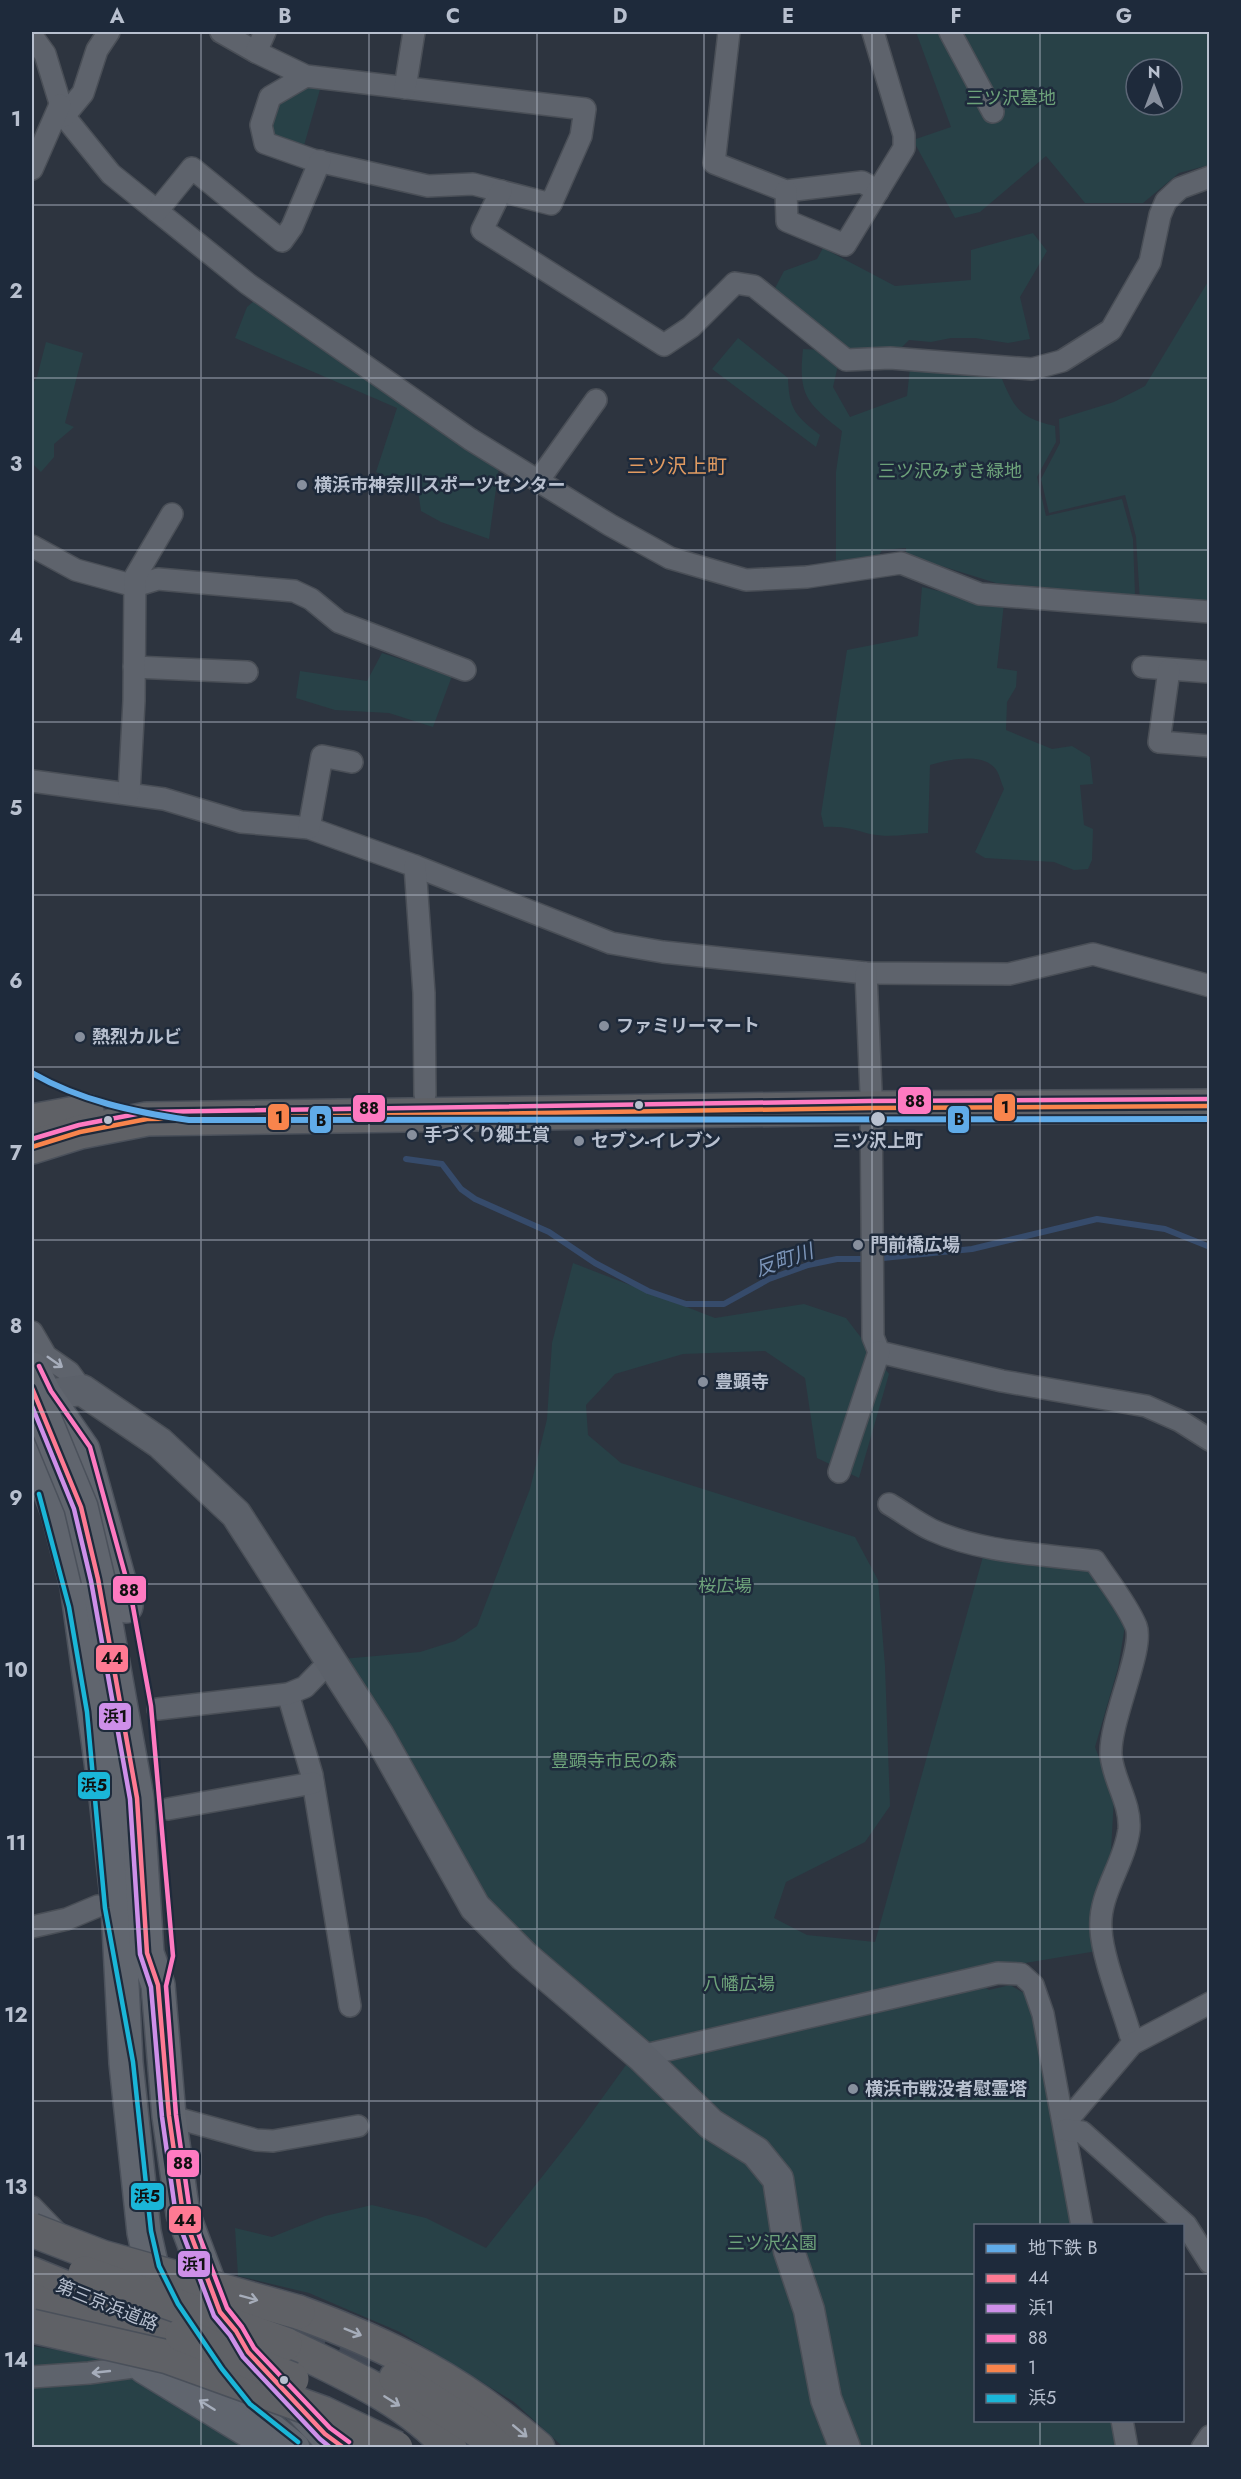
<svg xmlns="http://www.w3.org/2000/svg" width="1241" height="2479" font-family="Jost,'Noto Sans JP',sans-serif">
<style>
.green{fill:#284147;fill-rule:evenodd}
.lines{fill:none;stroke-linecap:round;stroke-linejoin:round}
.stream{stroke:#364b6b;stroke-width:6}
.highway-tunnel{stroke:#424955;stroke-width:33;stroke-dasharray:33 16;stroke-linecap:butt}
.street-casing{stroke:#4a4f57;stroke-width:24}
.secondary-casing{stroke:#4a4f57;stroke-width:33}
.primary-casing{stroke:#4b515b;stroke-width:36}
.highway-casing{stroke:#4a505a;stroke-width:36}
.street{stroke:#5e636c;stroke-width:21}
.secondary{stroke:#5c616a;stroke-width:30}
.primary{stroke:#60656e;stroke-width:33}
.highway{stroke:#5f6166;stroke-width:33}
.primary-bridge-casing{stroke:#4b515b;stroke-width:36;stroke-linecap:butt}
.highway-bridge-casing{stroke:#4a505a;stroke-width:36;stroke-linecap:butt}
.primary-bridge{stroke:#60656e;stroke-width:33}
.highway-bridge{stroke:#5f6166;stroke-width:33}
.bus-1-casing{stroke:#1e2a3b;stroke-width:9}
.bus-2-casing{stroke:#1e2a3b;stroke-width:9}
.bus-3-casing{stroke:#1e2a3b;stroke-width:9}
.bus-4-casing{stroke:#1e2a3b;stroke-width:9}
.bus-5-casing{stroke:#1e2a3b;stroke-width:9}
.bus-1{stroke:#fe7a93;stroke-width:4.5}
.bus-2{stroke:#ce8fe9;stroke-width:4.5}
.bus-3{stroke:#fe7ac1;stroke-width:4.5}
.bus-4{stroke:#f8844c;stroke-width:4.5}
.bus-5{stroke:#1ab6d8;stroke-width:4.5}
.metro-1-casing{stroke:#1e2a3b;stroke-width:10}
.metro-1{stroke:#60abe8;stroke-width:6}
.oneway{stroke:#a6adbb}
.oneway2{stroke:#a6adba}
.oneway3{stroke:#a6aebc}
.grid{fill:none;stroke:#b8c0cf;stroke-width:1.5;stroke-opacity:0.55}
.poi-dot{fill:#878f9d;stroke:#1e2a3b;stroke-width:2}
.bus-dot{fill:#b8c0cf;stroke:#1e2a3b;stroke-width:2}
.labels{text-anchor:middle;stroke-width:5;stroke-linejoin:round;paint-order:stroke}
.park-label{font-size:18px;fill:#6da27a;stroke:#1e2a3b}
.poi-label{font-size:18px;font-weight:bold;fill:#b8c0cf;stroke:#1e2a3b;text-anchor:start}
.stop-label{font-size:18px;font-weight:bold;fill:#b8c0cf;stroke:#1e2a3b}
.street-label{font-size:18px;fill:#b8c0cf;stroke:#1e2a3b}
.neighbourhood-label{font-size:20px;fill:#e19b61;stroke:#1e2a3b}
.water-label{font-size:20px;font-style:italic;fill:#7c95b9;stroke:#1e2a3b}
.line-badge{stroke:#1e2a3b;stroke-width:2}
.pale-badge-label{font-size:16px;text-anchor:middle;font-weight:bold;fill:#111}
.neatline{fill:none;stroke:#b8c0cf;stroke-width:2}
.grid-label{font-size:20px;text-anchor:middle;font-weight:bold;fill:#b8c0cf}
</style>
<rect width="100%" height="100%" fill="#2d343f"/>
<!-- green -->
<g class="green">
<path d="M916,32H1209V165L1179,173L1143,203H1085L1046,156L980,212L955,218L913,140L951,127ZM1136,69H1172V105H1136Z"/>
<polygon points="306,83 321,86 303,149 272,139 267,126 274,105"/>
<polygon points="1033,233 1047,251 1020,297 1030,339 1008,343 975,338 951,338 931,342 909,340 899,350 846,351 773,292 784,271 817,259 823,248 895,286 971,280 971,250"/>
<polygon points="1209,280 1209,606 1140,602 1136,537 1125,495 1049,513 1041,479 1060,443 1059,419 1114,402 1145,386"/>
<polygon points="254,301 499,467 489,539 441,522 421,511 418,491 376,472 397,408 235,338 247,307"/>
<path d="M738,338L788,378C789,410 796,416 820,435L816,447L712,369Z"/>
<polygon points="46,342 83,353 65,423 74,427 54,444 54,457 41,472 32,463 32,385 37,377"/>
<path d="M803,349L822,350L838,365L833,387L850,417L907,396L910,368L1002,379C1015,410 1021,418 1055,426L1056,442L1037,477L1046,516L1122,499L1133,539L1135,595L996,583L906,555V548L882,550L879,555L836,561V472L842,431C807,403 798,396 803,349Z"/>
<path d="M922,587L981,601L1004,603L997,668L1017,671L1016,687L1007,702L1006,730L1052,749L1072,746L1090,757L1093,784L1080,785L1084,825L1093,829L1092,860L1088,869L1074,870L1054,862L985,858L975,852L1004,789C1001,783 1000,776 997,771C985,751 948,760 930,765L928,833C909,834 889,838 870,834C852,829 844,826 824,827L821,814L847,650L918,636Z"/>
<polygon points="382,653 452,676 433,727 389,713 335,710 296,698 300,671 367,681"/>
<polygon points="573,1263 715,1318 804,1304 846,1318 889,1374 859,1478 817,1458 805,1378 765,1351 683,1354 615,1374 586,1405 588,1435 621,1463 855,1537 878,1580 885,1666 890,1806 865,1842 786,1882 774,1918 807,1935 875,1942 984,1553 1035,1566 1090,1571 1125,1626 1118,1668 1095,1747 1114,1797 1111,1851 1093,1914 1097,1951 965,1973 989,1990 1010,1985 1029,1996 1084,2225 976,2226 976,2420 1121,2421 1126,2447 563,2447 514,2402 400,2332 309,2293 238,2276 235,2228 272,2237 325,2216 372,2205 426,2218 486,2248 582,2126 626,2065 642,2061 524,1956 331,1660 420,1652 455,1641 477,1626 530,1489 547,1419 552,1343"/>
<polygon points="32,2346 103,2357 153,2386 242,2447 32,2448"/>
</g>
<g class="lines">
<!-- stream -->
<polyline class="stream" points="406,1159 442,1164 461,1189 475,1199 549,1232 595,1263 648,1291 686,1304 724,1304 769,1279 808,1265 837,1259 873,1259 972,1249 1097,1219 1165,1229 1210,1247"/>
<!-- highway-tunnel -->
<polyline class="highway-tunnel" points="293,2334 377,2366"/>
<!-- street casing -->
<g class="street-casing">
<g id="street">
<polyline points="221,32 256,52"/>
<polyline points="265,32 256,52 306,76 585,109 581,136 551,204 473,184 428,186 313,160 265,143 261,125 270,97 306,76"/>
<polyline points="729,32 714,163 786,191 862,182 878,191"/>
<polyline points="950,32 993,112"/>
<polyline points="32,36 45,54 64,116 111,174 248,284 470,439 610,525 670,558 746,580 807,577 901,563 980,594 1210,612"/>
<polyline points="405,88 414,32"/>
<polyline points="64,116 83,93 97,50 109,32"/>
<polyline points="32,169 60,105"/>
<polyline points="501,191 482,230 664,345 691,327 735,283 754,286 846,360 890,358 1032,369 1062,361 1111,330 1150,262 1160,215 1166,201 1180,188 1210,177"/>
<polyline points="786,191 787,221 845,245 904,148 904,135 873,32"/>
<polyline points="157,211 192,168 282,241 292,227 320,161"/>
<polyline points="538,481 596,400"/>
<polyline points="32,546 76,570 135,586 158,579 294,591 311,599 339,622 465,670"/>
<polyline points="134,667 247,672"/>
<polyline points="1143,667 1210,672"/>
<polyline points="1169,670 1159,742 1210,746"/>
<polyline points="32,781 164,799 241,822 309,828 415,866 611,943 663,952 866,973 1009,974 1093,954 1210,986"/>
<polyline points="129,793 134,701 135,577 172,514"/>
<polyline points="309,828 322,756 352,762"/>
<polyline points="415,866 424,993 425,1095"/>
<polyline points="866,973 871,1092 873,1337 879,1352 1002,1381 1146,1406 1180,1421 1210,1440"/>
<polyline points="32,1332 46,1356 69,1372 82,1390"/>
<polyline points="839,1472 879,1352"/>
<path d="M889,1504C903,1512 917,1523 932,1530C982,1553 1042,1554 1095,1561C1108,1581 1127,1604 1136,1626C1145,1648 1109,1721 1111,1755C1113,1780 1131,1803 1129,1829C1125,1864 1098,1894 1101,1929C1102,1957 1122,2006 1130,2034L1135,2042"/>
<polyline points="288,1694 312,1775 350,2006"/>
<polyline points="158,1709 288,1694 305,1687 331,1660"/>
<polyline points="168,1809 313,1783"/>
<polyline points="32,1927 67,1919 98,1906"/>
<polyline points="641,2056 998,1973 1021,1974 1033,1985 1043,2014 1082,2226"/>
<polyline points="169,2116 256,2140 273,2141 358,2126"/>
<polyline points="1065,2123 1132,2044 1210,2003"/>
<polyline points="1066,2130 1082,2132 1186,2225 1210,2263"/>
<polyline points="32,2207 59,2235"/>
<polyline points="32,2377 89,2373 155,2364"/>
<polyline points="1122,2420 1127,2448"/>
<polyline points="1202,2448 1210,2436"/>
</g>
</g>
<!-- secondary casing -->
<g class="secondary-casing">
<polyline id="secondary" points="32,1401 45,1395 82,1390 160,1443 236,1514 379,1736 475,1907 524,1956 641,2056 711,2124 756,2152 778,2179 789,2251 809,2310 826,2399 845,2448"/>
</g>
<!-- primary casing -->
<g class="primary-casing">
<g id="primary">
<polyline points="32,1369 45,1395 83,1450 126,1606"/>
<polyline points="32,1443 57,1510 77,1586 106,1798 118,1906 126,2063 144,2232 152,2268 164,2294"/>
<polyline points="98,1579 137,1798 147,1953 158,1985 169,2116 183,2214 219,2310"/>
<polyline points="209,2365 245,2409 293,2448"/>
<polyline points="145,2367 256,2435"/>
<polyline points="292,2399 325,2434 345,2448"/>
</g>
</g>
<!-- highway casing -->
<g class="highway-casing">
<g id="highway">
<polyline points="32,1121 87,1111"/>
<polyline points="32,1147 80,1132 147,1119 870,1108 1210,1106"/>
<polyline points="32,2274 182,2335"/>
<polyline points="32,2300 99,2331 111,2340"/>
<path d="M298,2312C392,2346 462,2382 538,2448"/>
<path d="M285,2344C342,2372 407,2399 450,2448"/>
<polyline points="396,2378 480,2432 498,2448"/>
</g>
</g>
<!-- street -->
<use href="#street" class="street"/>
<!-- secondary -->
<use href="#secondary" class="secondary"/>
<!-- primary -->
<use href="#primary" class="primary"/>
<!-- highway -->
<use href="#highway" class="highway"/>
<!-- primary-bridge casing -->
<g class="primary-bridge-casing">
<polyline id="primary-bridge" points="32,1388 81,1507 98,1579"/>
</g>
<!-- highway-bridge casing -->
<g class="highway-bridge-casing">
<g id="highway-bridge">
<polyline points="32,2230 102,2257 298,2312"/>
<polyline points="85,2273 285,2344"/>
<polyline points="32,2326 168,2357 323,2413 396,2448"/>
<polyline points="182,2335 292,2379"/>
</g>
</g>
<!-- primary-bridge -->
<use href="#primary-bridge" class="primary-bridge"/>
<!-- highway-bridge -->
<use href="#highway-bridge" class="highway-bridge"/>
<!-- bus-1 casing -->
<g class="bus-1-casing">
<polyline id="bus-1" points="32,1388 81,1507 98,1579 137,1798 147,1953 158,1985 169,2116 183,2214 220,2312 236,2331 248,2352 325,2434 344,2448"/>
</g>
<!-- bus-2 casing -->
<g class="bus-2-casing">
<polyline id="bus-2" points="32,1406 74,1509 91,1581 130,1799 140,1954 151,1987 162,2117 176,2216 214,2316 230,2335 243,2357 320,2439 331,2448"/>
</g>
<!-- bus-3 casing -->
<g class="bus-3-casing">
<g id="bus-3">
<polyline points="32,1139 79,1125 147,1112 870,1101 1210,1099"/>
<polyline points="39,1366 51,1391 90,1447 131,1596 151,1706 173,1956 166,1986 176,2115 190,2212 227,2308 242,2327 254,2348 330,2428 349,2442"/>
</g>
</g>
<!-- bus-4 casing -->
<g class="bus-4-casing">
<polyline id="bus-4" points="32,1147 80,1132 147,1119 870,1108 1210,1106"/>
</g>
<!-- bus-5 casing -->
<g class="bus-5-casing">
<polyline id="bus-5" points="39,1494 69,1607 87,1712 105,1908 133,2062 151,2231 159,2266 178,2304 222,2369 250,2404 298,2442"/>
</g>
<!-- bus-1 -->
<use href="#bus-1" class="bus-1"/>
<!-- bus-2 -->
<use href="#bus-2" class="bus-2"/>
<!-- bus-3 -->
<use href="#bus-3" class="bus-3"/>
<!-- bus-4 -->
<use href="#bus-4" class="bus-4"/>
<!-- bus-5 -->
<use href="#bus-5" class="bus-5"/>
<!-- metro-1 casing -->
<g class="metro-1-casing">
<path id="metro-1" d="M32,1073C81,1101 134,1112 189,1120L1210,1119"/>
</g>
<!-- metro-1 -->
<use href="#metro-1" class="metro-1"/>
</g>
<!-- one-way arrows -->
<defs><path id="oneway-shaft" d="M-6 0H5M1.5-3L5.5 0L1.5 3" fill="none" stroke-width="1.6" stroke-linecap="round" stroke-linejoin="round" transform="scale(1.5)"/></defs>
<g class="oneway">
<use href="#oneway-shaft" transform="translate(55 1362) rotate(35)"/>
<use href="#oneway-shaft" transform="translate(101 2372) rotate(174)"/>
</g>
<g class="oneway2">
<use href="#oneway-shaft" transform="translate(249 2298) rotate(15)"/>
<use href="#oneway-shaft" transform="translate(353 2332) rotate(22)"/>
<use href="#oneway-shaft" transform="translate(392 2401) rotate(32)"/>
<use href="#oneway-shaft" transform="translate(520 2431) rotate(40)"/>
</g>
<use class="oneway3" href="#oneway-shaft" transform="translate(207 2405) rotate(-148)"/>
<!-- grid -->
<path class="grid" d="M201,32V2448M369,32V2448M537,32V2448M704,32V2448M872,32V2448M1040,32V2226M32,205H1210M32,378H1210M32,550H1210M32,722H1210M32,895H1210M32,1067H1210M32,1240H1210M32,1412H1210M32,1584H1210M32,1757H1210M32,1929H1210M32,2101H1210M32,2274H976M1182,2274H1210M1040,2420V2448"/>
<!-- markers -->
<g class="poi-dot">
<circle cx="302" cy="485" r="6"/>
<circle cx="604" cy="1026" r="6"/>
<circle cx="80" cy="1037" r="6"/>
<circle cx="412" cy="1135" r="6"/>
<circle cx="579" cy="1141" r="6"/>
<circle cx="858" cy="1245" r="6"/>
<circle cx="703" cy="1382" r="6"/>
<circle cx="853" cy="2089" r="6"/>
</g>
<g class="bus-dot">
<circle cx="639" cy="1105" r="5"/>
<circle cx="878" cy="1119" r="8"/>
<circle cx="108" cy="1120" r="5"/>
<circle cx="284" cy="2380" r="5"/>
</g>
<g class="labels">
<!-- park labels -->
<g class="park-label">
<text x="1011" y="104">三ツ沢墓地</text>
<text x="950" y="477">三ツ沢みずき緑地</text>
<text x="725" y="1592">桜広場</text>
<text x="614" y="1767">豊顕寺市民の森</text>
<text x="739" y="1990">八幡広場</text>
<text x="772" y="2249">三ツ沢公園</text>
</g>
<!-- poi labels -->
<g class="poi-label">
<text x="314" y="491">横浜市神奈川スポーツセンター</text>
<text x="616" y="1032">ファミリーマート</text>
<text x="92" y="1043">熱烈カルビ</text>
<text x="424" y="1141">手づくり郷土賞</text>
<text x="591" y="1147">セブン-イレブン</text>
<text x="870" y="1251">門前橋広場</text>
<text x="715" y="1388">豊顕寺</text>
<text x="865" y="2095">横浜市戦没者慰霊塔</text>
</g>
<!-- stop labels -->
<g class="stop-label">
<text x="878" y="1147">三ツ沢上町</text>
</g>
<!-- street labels -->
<g class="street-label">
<text transform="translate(107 2305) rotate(22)" y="6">第三京浜道路</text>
</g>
<!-- neighbourhood labels -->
<g class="neighbourhood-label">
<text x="677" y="473">三ツ沢上町</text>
</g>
<!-- water labels -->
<g class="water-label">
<text transform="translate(784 1260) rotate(-19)" y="7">反町川</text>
</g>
</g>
<g class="line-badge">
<rect x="897" y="1086" width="35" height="29" rx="6" fill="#fe7ac1"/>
<rect x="993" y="1093" width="23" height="29" rx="6" fill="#f8844c"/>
<rect x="352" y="1094" width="34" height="29" rx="6" fill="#fe7ac1"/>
<rect x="267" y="1103" width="23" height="28" rx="6" fill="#f8844c"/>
<rect x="947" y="1105" width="23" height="29" rx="6" fill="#60abe8"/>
<rect x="309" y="1105" width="23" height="29" rx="6" fill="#60abe8"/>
<rect x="112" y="1575" width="35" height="29" rx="6" fill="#fe7ac1"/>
<rect x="95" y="1644" width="34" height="29" rx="6" fill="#fe7a93"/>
<rect x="98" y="1702" width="34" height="29" rx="6" fill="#ce8fe9"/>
<rect x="77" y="1771" width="34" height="29" rx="6" fill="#1ab6d8"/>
<rect x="166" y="2149" width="34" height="29" rx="6" fill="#fe7ac1"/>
<rect x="130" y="2182" width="35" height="29" rx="6" fill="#1ab6d8"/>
<rect x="168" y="2205" width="34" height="29" rx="6" fill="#fe7a93"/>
<rect x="177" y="2250" width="34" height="28" rx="6" fill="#ce8fe9"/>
</g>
<g class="pale-badge-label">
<text x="915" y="1107">88</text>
<text x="1005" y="1113">1</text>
<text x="369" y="1114">88</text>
<text x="279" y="1123">1</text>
<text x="959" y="1125">B</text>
<text x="321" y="1126">B</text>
<text x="129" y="1596">88</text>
<text x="112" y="1664">44</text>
<text x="115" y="1722">浜1</text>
<text x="94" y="1791">浜5</text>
<text x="183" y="2169">88</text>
<text x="147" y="2202">浜5</text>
<text x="185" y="2226">44</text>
<text x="194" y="2270">浜1</text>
</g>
<!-- border -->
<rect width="1241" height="2479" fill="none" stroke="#1e2a3b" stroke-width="66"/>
<!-- legend -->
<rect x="974" y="2224" width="210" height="198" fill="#1e2a3b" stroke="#5c6676" stroke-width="1.5"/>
<rect x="986" y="2244" width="30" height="9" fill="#60abe8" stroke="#5c6676" stroke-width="1.5"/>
<text x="1028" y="2254" font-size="18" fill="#b8c0cf">地下鉄 B</text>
<rect x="986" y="2274" width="30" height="9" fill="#fe7a93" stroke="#5c6676" stroke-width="1.5"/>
<text x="1028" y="2284" font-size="18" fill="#b8c0cf">44</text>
<rect x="986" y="2304" width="30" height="9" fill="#ce8fe9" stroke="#5c6676" stroke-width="1.5"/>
<text x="1028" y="2314" font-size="18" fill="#b8c0cf">浜1</text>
<rect x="986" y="2334" width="30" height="9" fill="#fe7ac1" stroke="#5c6676" stroke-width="1.5"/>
<text x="1028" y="2344" font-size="18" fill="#b8c0cf">88</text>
<rect x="986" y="2364" width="30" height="9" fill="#f8844c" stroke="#5c6676" stroke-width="1.5"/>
<text x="1028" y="2374" font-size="18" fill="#b8c0cf">1</text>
<rect x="986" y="2394" width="30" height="9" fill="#1ab6d8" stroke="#5c6676" stroke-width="1.5"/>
<text x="1028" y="2404" font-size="18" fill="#b8c0cf">浜5</text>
<!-- north arrow -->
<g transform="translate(1154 87)"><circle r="28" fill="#1e2a3b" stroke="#5c6676" stroke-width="1.5"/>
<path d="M0-4.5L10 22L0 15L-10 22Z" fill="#878f9d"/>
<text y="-9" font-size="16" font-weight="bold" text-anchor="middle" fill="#b8c0cf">N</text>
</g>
<rect x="33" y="33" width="1175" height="2413" class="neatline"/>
<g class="grid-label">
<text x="117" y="23">A</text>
<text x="285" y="23">B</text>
<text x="453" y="23">C</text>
<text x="620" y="23">D</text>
<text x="788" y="23">E</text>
<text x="956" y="23">F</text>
<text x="1124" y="23">G</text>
<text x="16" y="126">1</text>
<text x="16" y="298">2</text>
<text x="16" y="471">3</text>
<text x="16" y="643">4</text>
<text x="16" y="815">5</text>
<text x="16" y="988">6</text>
<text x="16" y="1160">7</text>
<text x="16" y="1333">8</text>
<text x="16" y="1505">9</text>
<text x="16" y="1677">10</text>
<text x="16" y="1850">11</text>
<text x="16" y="2022">12</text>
<text x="16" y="2194">13</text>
<text x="16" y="2367">14</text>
</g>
</svg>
